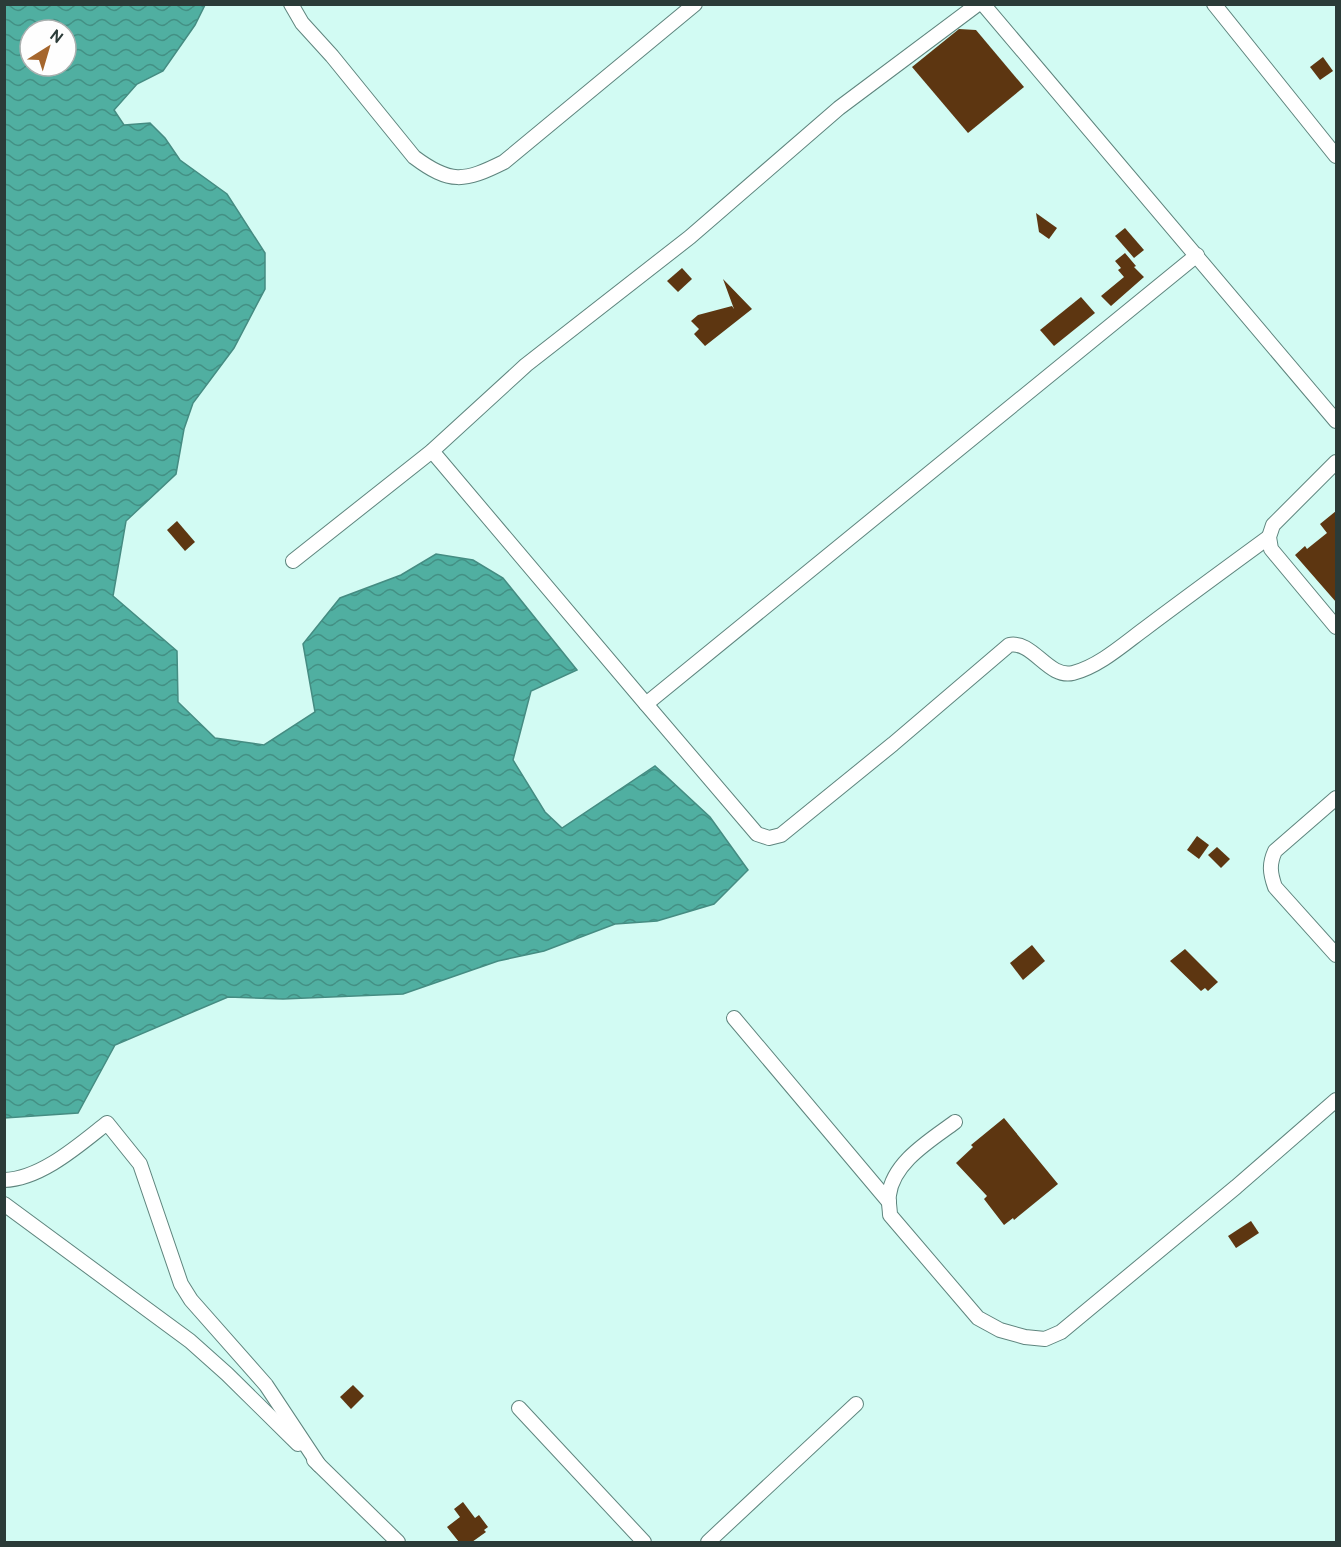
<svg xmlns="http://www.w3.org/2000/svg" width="1341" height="1547" font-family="Overpass,sans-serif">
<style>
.water{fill:url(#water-waves);stroke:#458c82;stroke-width:1.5;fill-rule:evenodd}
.building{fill:#5d3611}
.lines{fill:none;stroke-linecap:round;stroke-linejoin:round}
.street-casing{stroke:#5f857e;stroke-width:16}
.street{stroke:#fff;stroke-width:14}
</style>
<defs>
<pattern id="water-waves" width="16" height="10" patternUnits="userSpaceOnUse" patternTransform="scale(1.5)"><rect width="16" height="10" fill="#50afa1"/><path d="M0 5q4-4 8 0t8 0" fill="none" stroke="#439084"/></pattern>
</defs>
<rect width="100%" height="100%" fill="#d2fbf3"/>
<!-- water -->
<path class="water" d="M5,4L205,5L195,25L163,71L137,84L114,110L124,125L150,123L165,138L180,160L227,194L265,253V289L234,348L193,403L184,429L176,474L126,521L113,596L177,651L178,702L215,738L264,745L315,712L303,644L340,598L401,575L436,554L473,560L503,578L577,670L531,691L513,760L545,812L562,828L655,766L710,817L748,870L714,904L657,921L615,924L544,951L498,961L403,994L283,999L228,997L115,1045L78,1113L5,1118ZM30,30H66V66H30Z"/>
<!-- building -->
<g class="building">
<polygon points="959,29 976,30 1024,87 968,133 912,67"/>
<polygon points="1323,57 1333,71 1320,80 1310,67"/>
<polygon points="1036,213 1057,228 1049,239 1039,232"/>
<polygon points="1125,228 1144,250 1134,258 1115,236"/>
<polygon points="1125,253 1136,266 1134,267 1144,277 1111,306 1101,296 1124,277 1118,270 1121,268 1115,261"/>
<polygon points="682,268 692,279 678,292 667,281"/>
<polygon points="723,279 752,309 705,346 694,334 699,329 691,321 698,315 732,306 734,309"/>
<polygon points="1081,297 1095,313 1054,346 1040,330"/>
<polygon points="1336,511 1336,602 1295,555 1305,546 1307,549 1327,533 1320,524"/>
<polygon points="177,521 195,542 185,551 167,530"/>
<polygon points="1197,836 1209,845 1199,859 1187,850"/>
<polygon points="1217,847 1230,859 1221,868 1208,855"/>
<polygon points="1032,945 1045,961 1023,980 1010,963"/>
<polygon points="1185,949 1218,982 1208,991 1205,988 1201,991 1170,961"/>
<polygon points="1004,1118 1058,1184 1014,1220 1013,1218 1004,1225 984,1199 987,1196 956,1163 973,1147 971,1145"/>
<polygon points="1251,1221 1259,1233 1236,1248 1228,1236"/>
<polygon points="353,1385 364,1396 351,1409 340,1397"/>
<polygon points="463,1502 475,1518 479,1515 488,1527 484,1530 486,1532 472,1542 459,1542 447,1527 460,1517 454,1509"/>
</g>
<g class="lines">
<!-- street casing -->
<g class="street-casing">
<g id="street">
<path d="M291,4L302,23L332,56L414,157C450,184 464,182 504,162L695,4"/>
<polyline points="983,4 1336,421"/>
<polyline points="1214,4 1336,156"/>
<polyline points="432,451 646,704 1197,255"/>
<polyline points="1336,462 1273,525 1269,537 1271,549 1336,627"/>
<polyline points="293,561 432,451 526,365 690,237 839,108 978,4"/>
<path d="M646,704L757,834L769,838L781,835L893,744L1009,645C1033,640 1048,679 1073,673C1100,666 1125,643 1147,627C1187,597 1228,567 1269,537"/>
<path d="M1336,798L1275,851C1269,864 1270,873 1275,887L1336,955"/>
<polyline points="734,1018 889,1202"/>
<path d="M955,1122C931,1140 893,1162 889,1195C888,1201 890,1209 890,1215L978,1318L1000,1330L1025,1337L1045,1339L1061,1332L1236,1187L1336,1100"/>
<path d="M4,1180C41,1179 79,1145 107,1123L140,1164L181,1284L191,1300L266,1385L319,1465"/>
<polyline points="4,1204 190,1341 227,1374 298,1444"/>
<polyline points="519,1408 644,1542"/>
<polyline points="314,1460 398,1542"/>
<polyline points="708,1542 856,1404"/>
</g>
</g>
<!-- street -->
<use href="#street" class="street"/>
</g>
<!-- border -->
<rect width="1341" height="1547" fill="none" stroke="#2b3b38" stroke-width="12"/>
<!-- north arrow -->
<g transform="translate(48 48) rotate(37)"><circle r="28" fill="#fefefe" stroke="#aab0af" stroke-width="1.5"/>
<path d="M0-4.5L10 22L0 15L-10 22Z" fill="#a5662d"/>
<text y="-9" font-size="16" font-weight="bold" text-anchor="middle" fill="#2b3b38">N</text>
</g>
</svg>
